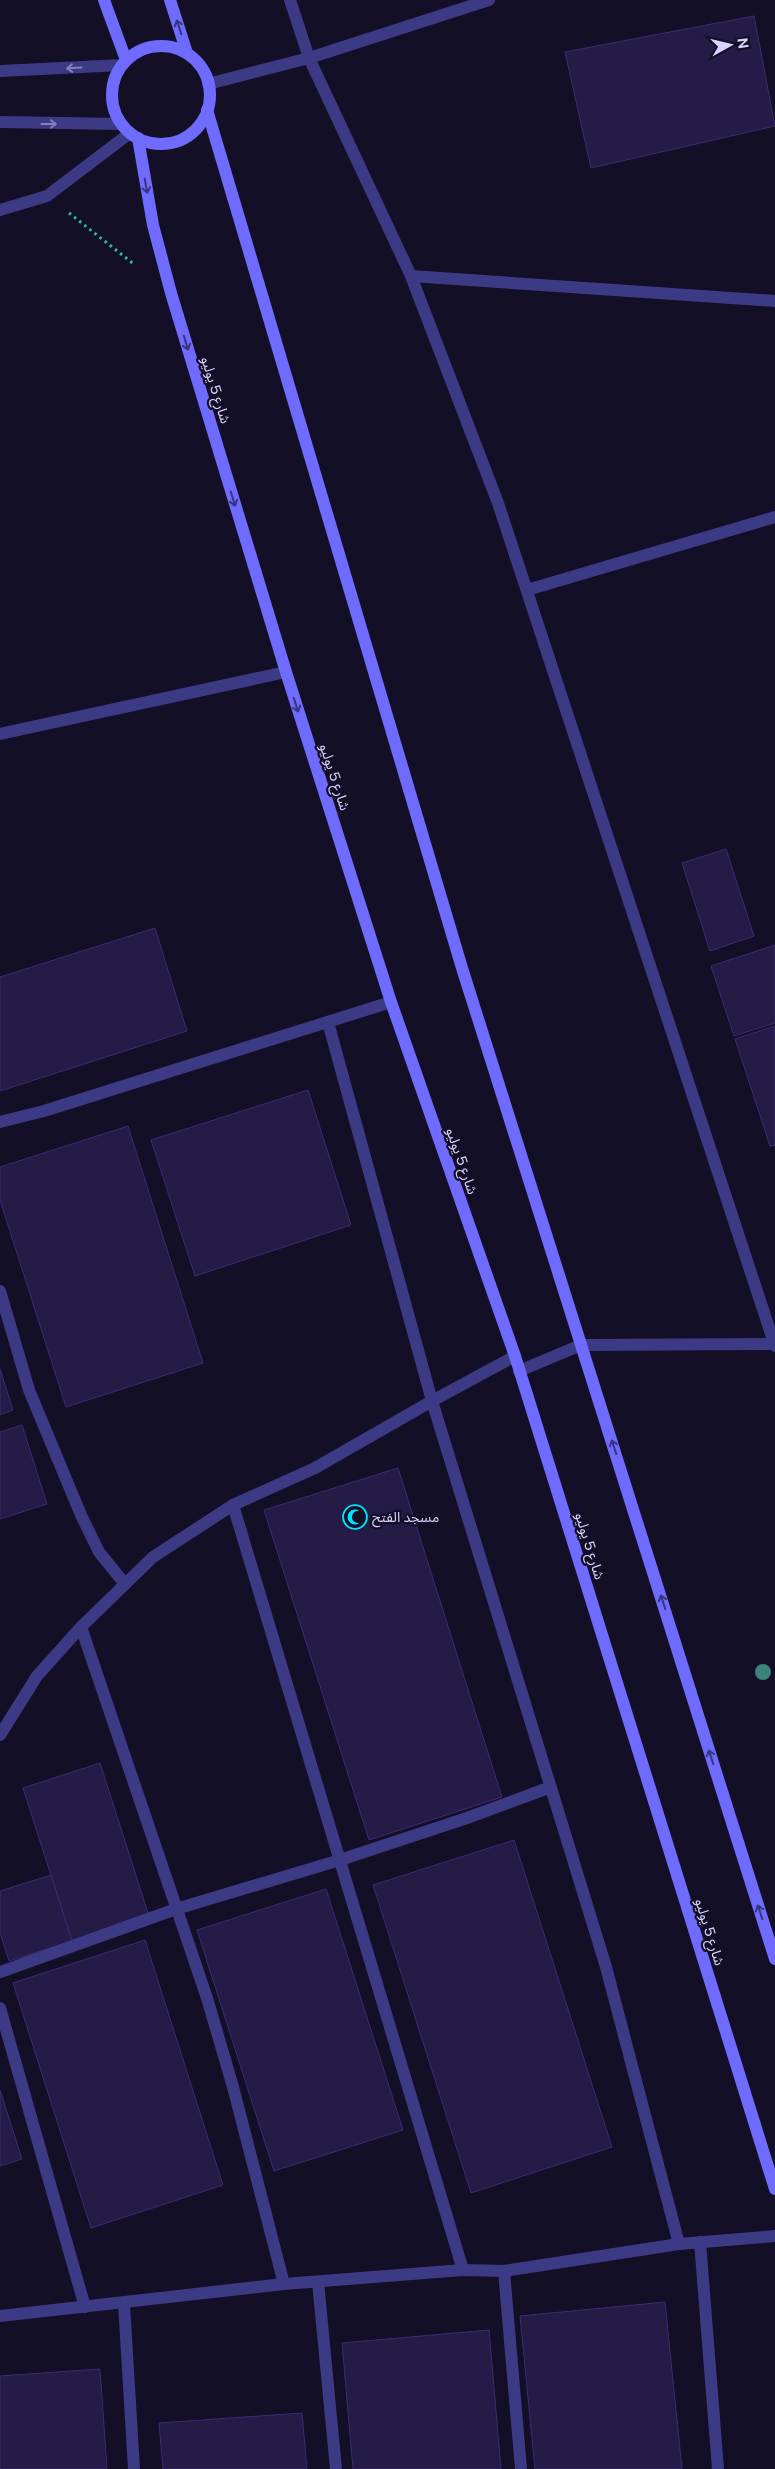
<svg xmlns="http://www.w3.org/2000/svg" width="775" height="2469" font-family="'Public Sans','Noto Sans Arabic',sans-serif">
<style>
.building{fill:#241b47;stroke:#3b2d73}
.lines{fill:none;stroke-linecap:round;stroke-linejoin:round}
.path{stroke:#2fb8b0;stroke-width:3;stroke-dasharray:2.5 4;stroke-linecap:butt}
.service{stroke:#3d3a85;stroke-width:12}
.minor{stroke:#3d3a85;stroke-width:12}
.secondary{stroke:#6f6bff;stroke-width:12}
.tree{fill:#3d827b}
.oneway{stroke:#38347d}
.oneway2{stroke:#837fbc}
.labels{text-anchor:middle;stroke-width:4.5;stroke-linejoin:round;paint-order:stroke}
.street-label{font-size:14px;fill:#d9d4ff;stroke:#130f26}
.poi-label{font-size:14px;fill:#d9d4ff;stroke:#130f26;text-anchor:start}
</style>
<rect width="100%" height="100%" fill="#130f26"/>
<!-- building -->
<g class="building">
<polygon points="754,16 775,126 591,168 565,52"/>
<polygon points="726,849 754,936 710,951 682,863"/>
<polygon points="155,928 187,1031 0,1091 0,977"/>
<polygon points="775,945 775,1023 734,1036 711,966"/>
<polygon points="775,1026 775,1145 770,1146 735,1039"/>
<polygon points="308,1090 351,1225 195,1276 151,1140"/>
<polygon points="128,1126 203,1363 66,1407 0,1200 0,1167"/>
<polygon points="0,1369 13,1410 0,1415"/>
<polygon points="22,1425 47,1504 0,1519 0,1432"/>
<polygon points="398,1468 502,1797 369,1840 264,1510"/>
<polygon points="100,1763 149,1916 72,1941 23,1788"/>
<polygon points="514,1840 612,2147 471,2193 373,1885"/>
<polygon points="51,1875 72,1941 9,1961 0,1932 0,1891"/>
<polygon points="326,1889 403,2130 274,2171 197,1930"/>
<polygon points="145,1940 223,2185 91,2228 13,1983"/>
<polygon points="0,2090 22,2159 0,2166"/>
<polygon points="665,2302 682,2469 535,2469 520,2316"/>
<polygon points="489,2330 501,2469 353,2469 342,2343"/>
<polygon points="100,2369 107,2469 0,2469 0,2376"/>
<polygon points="302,2413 307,2469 163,2469 159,2423"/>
</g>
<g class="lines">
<!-- path -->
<polyline class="path" points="69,213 135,265"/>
<!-- service -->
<polyline class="service" points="0,734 286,672"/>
<!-- minor -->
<g class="minor">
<polyline points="290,0 309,58 411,276 498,503 775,1346"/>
<polyline points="0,71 122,65"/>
<polyline points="208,84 309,58 489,0"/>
<polyline points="0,122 121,124"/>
<polyline points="0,210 47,196 130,133"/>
<polyline points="411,276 775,301"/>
<polyline points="527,590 775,517"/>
<polyline points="0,1122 44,1111 391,1002"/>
<polyline points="0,1291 29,1390 81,1515 99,1552 125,1584"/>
<polyline points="515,1356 432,1401 606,1967 679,2244"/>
<polyline points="519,1371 581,1345 775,1344"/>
<polyline points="233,1505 463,2270"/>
<polyline points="81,1627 207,1998 233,2087 284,2284"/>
<polyline points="0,1735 37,1676 81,1627 153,1557 233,1505 315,1468 432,1401 328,1022"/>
<polyline points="0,1972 176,1909 340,1860 467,1818 551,1787"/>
<polyline points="0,2008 85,2307"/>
<polyline points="700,2242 718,2469"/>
<polyline points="504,2271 521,2469"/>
<polyline points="318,2282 336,2469"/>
<polyline points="124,2304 134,2469"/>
<polyline points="0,2316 284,2284 463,2270 504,2271 679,2244 775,2236"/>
</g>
<!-- secondary -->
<g class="secondary">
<polyline points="104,0 126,60"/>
<polyline points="170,0 187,53"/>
<circle cx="161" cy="95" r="49"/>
<polyline points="207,110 462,968 775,1959"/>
<polyline points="138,138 153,225 171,293 286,672 391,1002 515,1356 775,2189"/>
</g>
</g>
<!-- trees -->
<circle class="tree" cx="763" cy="1672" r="8"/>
<!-- one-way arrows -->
<defs><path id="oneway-shaft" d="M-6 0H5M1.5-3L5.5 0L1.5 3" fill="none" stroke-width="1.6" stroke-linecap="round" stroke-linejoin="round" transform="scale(1.25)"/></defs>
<g class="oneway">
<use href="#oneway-shaft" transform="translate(179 27) rotate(-108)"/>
<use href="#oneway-shaft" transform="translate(146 186) rotate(80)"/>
<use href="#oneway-shaft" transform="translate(186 343) rotate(73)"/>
<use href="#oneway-shaft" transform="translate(233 499) rotate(73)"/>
<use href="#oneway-shaft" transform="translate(296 705) rotate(72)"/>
<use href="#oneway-shaft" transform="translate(614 1447) rotate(-108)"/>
<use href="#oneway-shaft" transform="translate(663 1602) rotate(-108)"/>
<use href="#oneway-shaft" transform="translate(711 1757) rotate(-108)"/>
<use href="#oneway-shaft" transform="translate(760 1912) rotate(-108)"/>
</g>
<g class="oneway2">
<use href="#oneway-shaft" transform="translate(74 68) rotate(177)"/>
<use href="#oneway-shaft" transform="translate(49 124)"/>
</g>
<!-- icons -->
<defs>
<g id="mosque-ring" transform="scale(1.25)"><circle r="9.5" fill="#130f26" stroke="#00e5ff" stroke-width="1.5"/><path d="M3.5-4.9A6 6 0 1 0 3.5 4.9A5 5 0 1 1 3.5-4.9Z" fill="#00e5ff"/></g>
</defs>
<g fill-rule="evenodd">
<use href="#mosque-ring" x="355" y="1517"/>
</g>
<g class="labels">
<!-- street labels -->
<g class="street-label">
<text transform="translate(216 390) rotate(73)" y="5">شارع 5 يوليو</text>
<text transform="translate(335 777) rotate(72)" y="5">شارع 5 يوليو</text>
<text transform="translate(462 1161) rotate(71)" y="5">شارع 5 يوليو</text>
<text transform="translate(590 1546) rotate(73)" y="5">شارع 5 يوليو</text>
<text transform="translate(710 1932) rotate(73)" y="5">شارع 5 يوليو</text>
</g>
<!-- poi labels -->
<g class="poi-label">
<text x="372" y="1522">مسجد الفتح</text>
</g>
</g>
<!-- north arrow -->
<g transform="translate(730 45) rotate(82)" stroke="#130f26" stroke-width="4" paint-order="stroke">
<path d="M0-4L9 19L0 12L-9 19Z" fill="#d9d4ff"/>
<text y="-8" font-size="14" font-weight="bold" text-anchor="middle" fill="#d9d4ff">N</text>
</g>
</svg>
